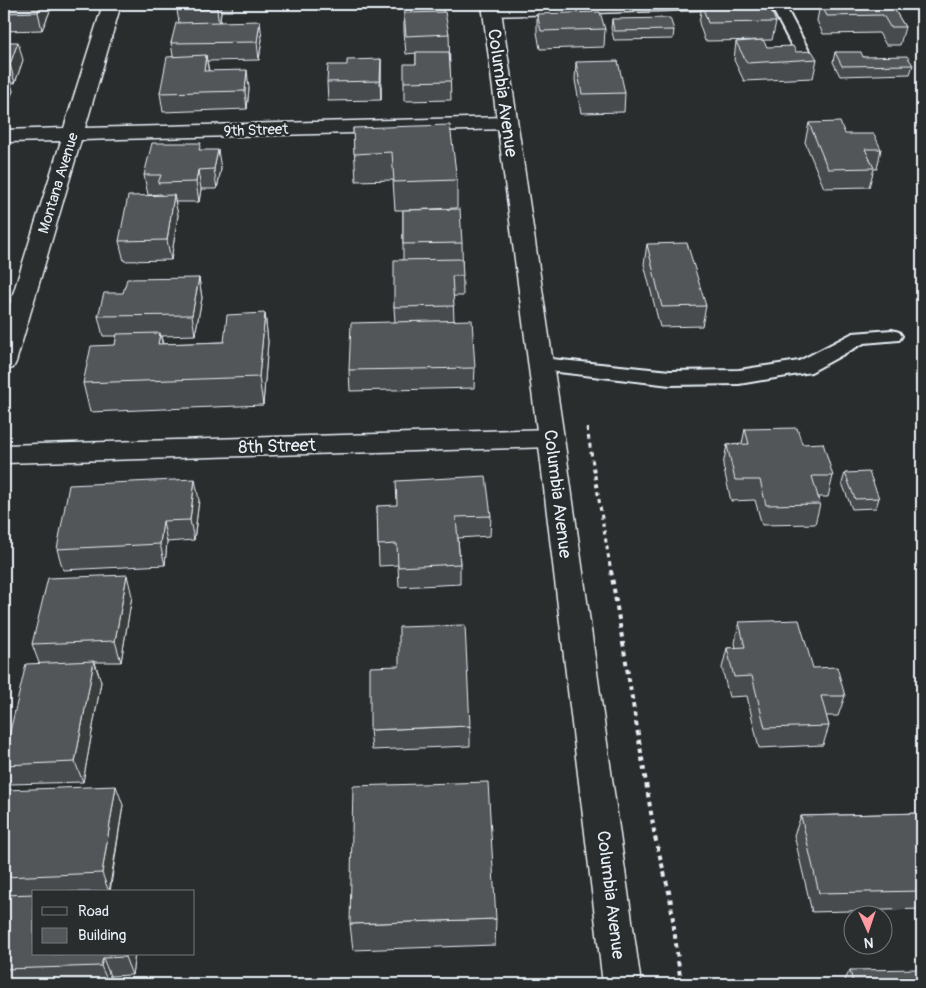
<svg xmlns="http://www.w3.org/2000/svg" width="926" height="988" font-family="Pangolin,sans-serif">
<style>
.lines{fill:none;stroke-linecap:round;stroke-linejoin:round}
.lane-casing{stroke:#e8f1f8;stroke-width:4}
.street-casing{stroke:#e8f1f8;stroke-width:3}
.secondary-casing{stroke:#e8f1f8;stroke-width:3}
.path-far1{stroke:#e8f1f8;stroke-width:3;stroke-dasharray:4 4;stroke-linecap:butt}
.path{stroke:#e8f1f8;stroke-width:4;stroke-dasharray:4.5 4.5;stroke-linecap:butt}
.lane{fill:#2a2d2e;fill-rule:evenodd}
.street{fill:#2a2d2e;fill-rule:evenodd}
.secondary{fill:#2a2d2e;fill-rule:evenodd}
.wall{fill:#474b4d;stroke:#e8f1f8}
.shaded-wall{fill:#3a3d3e;stroke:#e8f1f8}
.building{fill:#535759;stroke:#e8f1f8}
.labels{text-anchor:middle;stroke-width:5;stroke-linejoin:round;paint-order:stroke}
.far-street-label{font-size:15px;fill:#e8f1f8;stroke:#2a2d2e}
.street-label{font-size:18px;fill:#e8f1f8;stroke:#2a2d2e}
</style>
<rect width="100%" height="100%" fill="#2a2d2e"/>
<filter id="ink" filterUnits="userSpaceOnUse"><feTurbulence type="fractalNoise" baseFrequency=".02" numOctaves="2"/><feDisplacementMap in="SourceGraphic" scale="10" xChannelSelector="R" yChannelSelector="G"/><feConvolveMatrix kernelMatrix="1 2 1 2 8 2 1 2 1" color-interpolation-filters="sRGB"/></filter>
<g filter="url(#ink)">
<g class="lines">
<!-- lane casing -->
<g class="lane-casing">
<g id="lane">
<polygon points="770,4 784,4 809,51 806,54 796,54"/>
<polygon points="892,330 899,332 902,336 899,340 864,343 811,372 739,384 670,385 541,370 534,369 531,364 534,359 541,358 670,371 739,370 799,361 853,333"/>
</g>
</g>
<!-- street casing -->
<g class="street-casing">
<g id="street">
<polygon points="103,4 121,4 85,128 507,117 514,119 517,123 514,127 507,129 81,140 16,362 13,368 4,370 4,323 61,141 4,142 4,130 64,128"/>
<polygon points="558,4 733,4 730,8 724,9 492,16 486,15 483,11 486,7 492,6"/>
<polygon points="551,429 560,432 564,438 560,444 551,447 4,463 4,445"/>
</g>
</g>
<!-- secondary casing -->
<g class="secondary-casing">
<polygon id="secondary" points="482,4 500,4 564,438 641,984 603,984 538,438"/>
</g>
<!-- path-far1 -->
<polyline class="path-far1" points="587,428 611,572"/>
<!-- path -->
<polyline class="path" points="611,571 655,837 670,896 681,984"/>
<!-- lane -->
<use href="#lane" class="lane"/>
<!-- street -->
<use href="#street" class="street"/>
<!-- secondary -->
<use href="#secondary" class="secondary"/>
</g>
<!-- wall -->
<g class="wall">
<polygon points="4,4 53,4 42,30 4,31"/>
<polygon points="178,4 233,4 232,11 221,11 220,22 262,39 259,60 207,61 209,71 249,88 247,109 163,112 160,93 173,56 171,43 179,23 177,10"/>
<polygon points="404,4 443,4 443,12 449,34 451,100 404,101 404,82 416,64 416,53 406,54 404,31"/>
<polygon points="820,4 891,4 905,27 900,45 886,45 879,33 823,34 817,21"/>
<polygon points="702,5 728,8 776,22 772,40 705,41 699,23"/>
<polygon points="537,14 605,29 604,47 540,49 537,32"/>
<polygon points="612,19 674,30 673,39 614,40 611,28"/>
<polygon points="4,42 23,60 15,83 10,83 13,91 4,113"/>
<polygon points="736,42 767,47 817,59 813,78 744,81 734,60"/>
<polygon points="835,52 863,57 913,65 910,74 840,76 833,62"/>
<polygon points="381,59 381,100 328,101 327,82 347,65"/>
<polygon points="576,62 625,93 624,112 581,113 575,80"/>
<polygon points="809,123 881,149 877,169 874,169 869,187 824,188 805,142"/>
<polygon points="353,128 457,180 457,208 404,210 462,243 463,296 453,296 454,321 475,368 474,388 350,391 349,370 395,322 394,307 403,259 403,210 395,210 393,180 356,181"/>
<polygon points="202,150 221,169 217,189 201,189 199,202 175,202 178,215 171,260 124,261 119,241 161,196 161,194 148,195 144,175"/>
<polygon points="647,244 706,306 702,326 660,327 644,264"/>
<polygon points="199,278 202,298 195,335 161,336 163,344 224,342 265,313 268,342 263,405 90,412 83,383 115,345 117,336 103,336 98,316 123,293"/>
<polygon points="745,429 802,444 833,476 828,497 818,497 820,504 815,524 762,525 755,500 731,501 723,465 727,445 742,444"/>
<polygon points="845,473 879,498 876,508 852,509 842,483"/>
<polygon points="199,500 194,540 167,542 165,565 63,570 57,549"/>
<polygon points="377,506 491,516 490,536 458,538 460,564 460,584 399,587 398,565 379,566"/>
<polygon points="132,596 121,662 95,662 101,682 83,782 10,784 4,769 4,757 39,663 32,644"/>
<polygon points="739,622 813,668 845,696 838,716 826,716 829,726 823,745 759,748 747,696 729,697 722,668 727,648 736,648 735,643"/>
<polygon points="470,726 470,746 372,750 370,730"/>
<polygon points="4,790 123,805 110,892 34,892 34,954 135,954 132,975 110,976 109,984 4,984"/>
<polygon points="922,813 922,909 812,912 794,835 801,816"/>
<polygon points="496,919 495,945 353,950 350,924"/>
<polygon points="850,970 922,984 843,984"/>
</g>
<!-- shaded-wall -->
<g class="shaded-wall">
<polygon points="41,4 53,4 42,30 38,12"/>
<polygon points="217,4 220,4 221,11 219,27 217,9"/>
<polygon points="260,21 262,39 259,60 257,42"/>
<polygon points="18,42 23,60 15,83 10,64"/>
<polygon points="206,55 209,74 204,71"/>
<polygon points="381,59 381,100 380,81"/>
<polygon points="247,70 249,88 247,109 245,91"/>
<polygon points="8,72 13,91 4,113 4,82"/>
<polygon points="218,150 221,169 217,189 214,169"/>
<polygon points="198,170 201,189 199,202 196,182"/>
<polygon points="174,195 178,215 171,260 167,240"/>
<polygon points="199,278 202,298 195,335 192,315"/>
<polygon points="265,313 268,342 263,405 259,377"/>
<polygon points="160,333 166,361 158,344"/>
<polygon points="195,479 199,500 194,540 190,520"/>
<polygon points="163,521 167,542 165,565 160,544"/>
<polygon points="127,575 132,596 121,662 115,641"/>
<polygon points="94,661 101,682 83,782 75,762"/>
<polygon points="116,786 123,805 109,892 102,873"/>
<polygon points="125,954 135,954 132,975 125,957"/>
<polygon points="103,958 110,976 109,984 101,966"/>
</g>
<!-- building -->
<g class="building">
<polygon points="4,4 41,4 38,12 4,13"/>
<polygon points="178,4 217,4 217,9 177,10"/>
<polygon points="821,4 891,4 905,27 890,27 883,15 827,16"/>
<polygon points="702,5 727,5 728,8 770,8 776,22 708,23"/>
<polygon points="445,12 449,34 406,36 404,13"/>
<polygon points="600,12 605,29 541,31 537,14"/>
<polygon points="670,18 674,30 614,31 612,19"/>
<polygon points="260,21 257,42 171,43 176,23"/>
<polygon points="763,40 767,47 793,46 796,52 812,51 817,59 747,63 736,42"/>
<polygon points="4,42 18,42 10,64 4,64"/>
<polygon points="416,52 449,52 451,81 404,82 404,64 416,64"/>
<polygon points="835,52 861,52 863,57 907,56 913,65 842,66"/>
<polygon points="206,55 204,71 247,70 245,91 160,93 167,57"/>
<polygon points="381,59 380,81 327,82 328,65 347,65 347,60"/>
<polygon points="618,61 625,93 582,94 576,62"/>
<polygon points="4,72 8,72 4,82"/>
<polygon points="840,122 845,134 874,134 881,149 865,149 874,168 828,169 809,123"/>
<polygon points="450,125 457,180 394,182 392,152 354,154 353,128"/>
<polygon points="152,143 201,143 199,150 218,150 214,169 198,170 196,182 158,183 161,175 144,175"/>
<polygon points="174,195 167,240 119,241 128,196"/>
<polygon points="460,209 462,243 403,244 403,210"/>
<polygon points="687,243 706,306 662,307 647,244"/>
<polygon points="462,259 463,276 452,276 454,306 394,307 394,260"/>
<polygon points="199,278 192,315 98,316 104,293 123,293 127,279"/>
<polygon points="265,313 259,377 83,383 91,346 115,345 117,334 160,333 158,344 224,342 227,315"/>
<polygon points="472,320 475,368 349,370 351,323"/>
<polygon points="797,428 802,444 823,443 833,476 812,476 820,504 766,505 760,480 735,480 727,445 749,444 745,429"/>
<polygon points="869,472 879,498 855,499 845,473"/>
<polygon points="486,476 491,516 456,517 460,564 398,567 397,544 378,545 377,506 397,505 396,481"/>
<polygon points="195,479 190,520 163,521 160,544 57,549 69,485"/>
<polygon points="127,575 115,641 32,644 48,578"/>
<polygon points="799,620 813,668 837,667 845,696 821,696 829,726 765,728 752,676 734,677 727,648 745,647 739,622"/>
<polygon points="465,625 470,726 370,730 370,667 399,666 399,627"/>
<polygon points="94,661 75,762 4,765 4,757 26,664"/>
<polygon points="488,782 496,919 350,924 353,786"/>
<polygon points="116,786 102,873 4,877 4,790"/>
<polygon points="922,813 922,891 819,893 801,816"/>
<polygon points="34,894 34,954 125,954 125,957 103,958 101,966 4,969 4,895"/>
<polygon points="922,969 922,984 853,984 850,970"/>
</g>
</g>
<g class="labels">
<!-- far-street labels -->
<g class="far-street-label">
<text transform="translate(256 130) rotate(-2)" y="5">9th Street</text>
<text transform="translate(58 183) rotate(-73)" y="5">Montana Avenue</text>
</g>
<!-- street labels -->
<g class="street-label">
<text transform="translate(503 93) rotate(82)" y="6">Columbia Avenue</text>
<text transform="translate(277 446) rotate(-2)" y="6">8th Street</text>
<text transform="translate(558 494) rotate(83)" y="6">Columbia Avenue</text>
<text transform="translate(611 895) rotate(83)" y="6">Columbia Avenue</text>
</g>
</g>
<!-- margin -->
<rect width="926" height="988" fill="none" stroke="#2a2d2e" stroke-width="20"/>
<rect x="10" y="10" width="906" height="968" fill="none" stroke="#e8f1f8" stroke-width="2" filter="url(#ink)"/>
<!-- legend -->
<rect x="32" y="890" width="162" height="65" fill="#2a2d2e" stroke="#767b7f"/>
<rect x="42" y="907" width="25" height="8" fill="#2a2d2e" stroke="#767b7f"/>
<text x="78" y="916" font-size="15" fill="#e8f1f8">Road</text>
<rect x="42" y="928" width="25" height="15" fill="#535759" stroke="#767b7f"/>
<text x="78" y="940" font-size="15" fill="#e8f1f8">Building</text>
<!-- north arrow -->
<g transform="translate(868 930) rotate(177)"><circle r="24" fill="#2a2d2e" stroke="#767b7f"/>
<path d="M0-4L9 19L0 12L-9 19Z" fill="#ff9aa2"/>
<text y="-8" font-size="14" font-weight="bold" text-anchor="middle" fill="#e8f1f8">N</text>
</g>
</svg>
